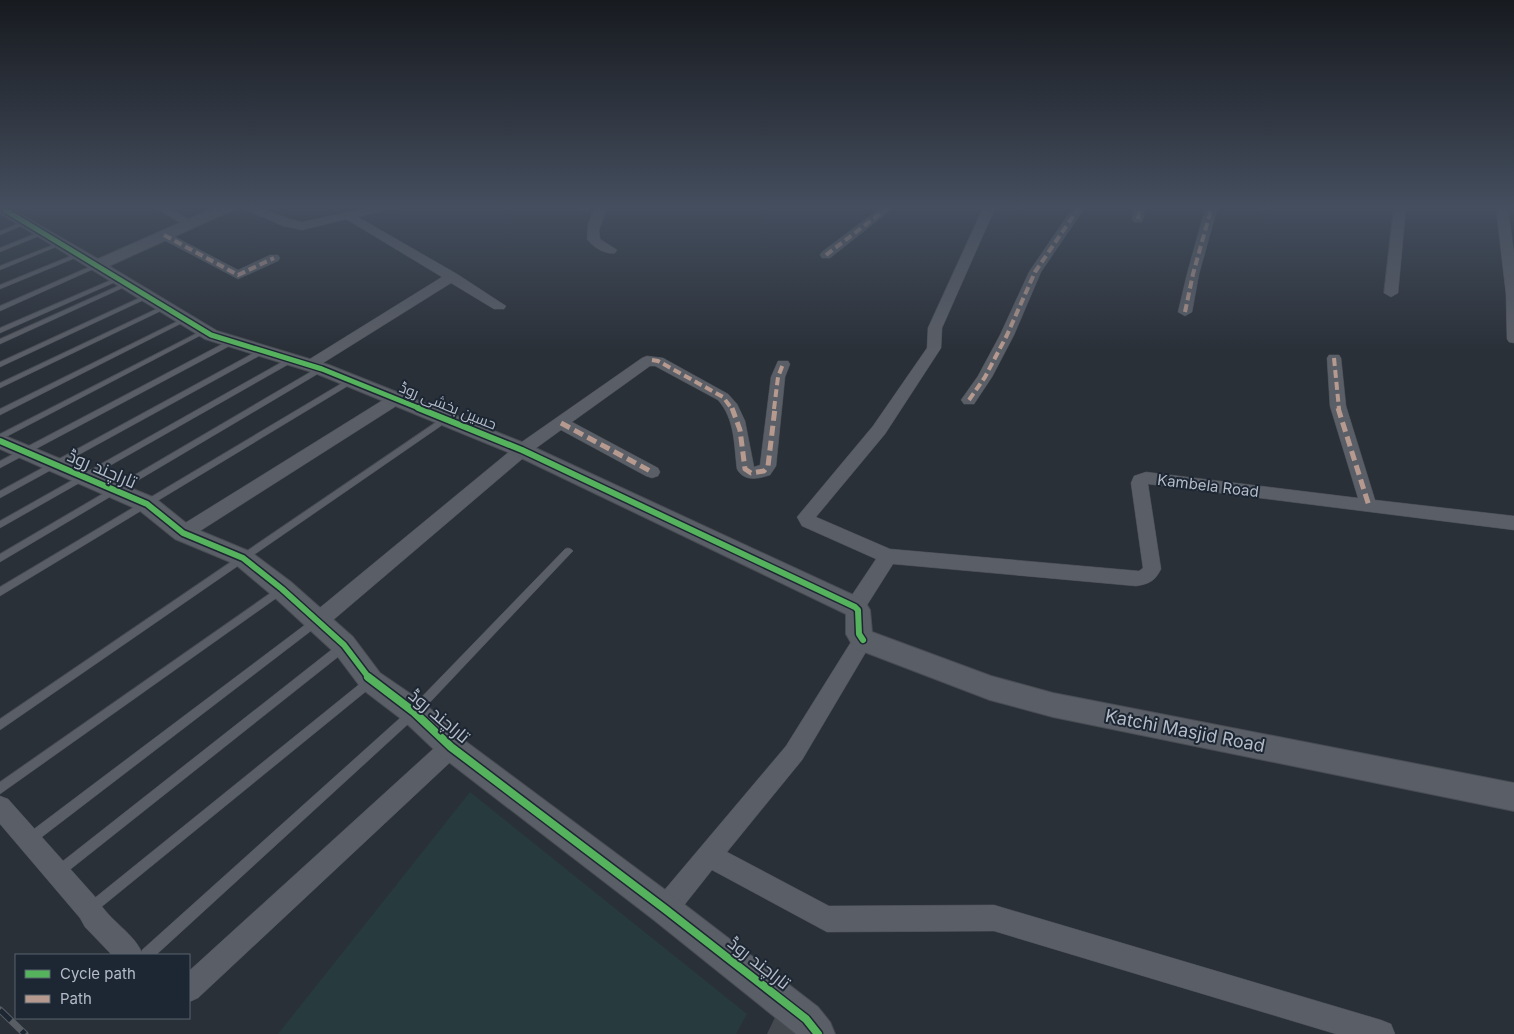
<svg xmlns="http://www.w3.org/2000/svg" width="1514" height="1034" font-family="Inter,Cairo,sans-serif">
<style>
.green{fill:#273a3e}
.building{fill:#444950}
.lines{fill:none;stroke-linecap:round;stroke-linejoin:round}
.service-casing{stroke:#484c53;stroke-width:1}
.minor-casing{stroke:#484c53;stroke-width:1}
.tertiary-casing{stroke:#484c53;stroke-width:2}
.service{fill:#5a5e66;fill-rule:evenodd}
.minor{fill:#5a5e66;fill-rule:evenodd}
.tertiary{fill:#5a5e66;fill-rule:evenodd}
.rail-casing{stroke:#595d64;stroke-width:7}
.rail{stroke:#1d2633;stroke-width:5;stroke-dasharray:15;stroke-linecap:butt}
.quiet-far1{stroke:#b69a8f;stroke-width:4;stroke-dasharray:8 4;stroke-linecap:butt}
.quiet{stroke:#b69a8f;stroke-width:5;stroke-dasharray:10 5;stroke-linecap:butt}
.cycleway-far2-casing{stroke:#1d2633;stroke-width:8}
.cycleway-far1-casing{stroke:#1d2633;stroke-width:9}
.cycleway-casing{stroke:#1d2633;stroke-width:11}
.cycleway-far2{stroke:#56b35d;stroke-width:5}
.cycleway-far1{stroke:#56b35d;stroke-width:6}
.cycleway{stroke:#56b35d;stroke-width:8}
.labels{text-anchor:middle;stroke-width:4;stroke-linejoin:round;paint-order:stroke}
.street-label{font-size:15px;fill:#b4bcc9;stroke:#1d2633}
.near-street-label{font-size:18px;fill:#b4bcc9;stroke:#1d2633}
</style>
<rect width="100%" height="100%" fill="#2a3038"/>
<!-- green -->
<polygon class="green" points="470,792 747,1014 736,1034 278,1034"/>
<!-- building -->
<polygon class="building" points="777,1013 799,1034 767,1034"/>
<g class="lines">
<!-- service casing -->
<g class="service-casing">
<g id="service">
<polygon points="23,222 28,223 0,235 0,231"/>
<polygon points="42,231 45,233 44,234 0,252 0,248"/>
<polygon points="58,243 63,244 0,270 0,266"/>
<polygon points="78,253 81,255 80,256 0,289 0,285"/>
<polygon points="96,264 98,265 98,267 0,311 0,306"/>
<polygon points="118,277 120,278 120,280 0,333 0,328"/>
<polygon points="127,282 129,283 129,285 0,344 0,339"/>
<polygon points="148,294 150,295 150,297 0,367 0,362"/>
<polygon points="165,305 168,307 167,308 0,388 0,383"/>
<polygon points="186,317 188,318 188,320 0,415 0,409"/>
<polygon points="205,329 207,330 207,332 0,440 0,434"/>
<polygon points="230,340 236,340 237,342 0,468 0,461"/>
<polygon points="261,349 264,349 268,351 0,498 0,491"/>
<polygon points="289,358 292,358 296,360 0,528 0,521"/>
<polygon points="319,367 325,367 326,369 0,562 0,554"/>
<polygon points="349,379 355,379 356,381 0,596 0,587"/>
<polygon points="445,416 449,419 448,421 0,730 0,719"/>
<polygon points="568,548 571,549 573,551 571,553 418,715 156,955 141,955 142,950 410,709 565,549"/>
<polygon points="282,585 285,586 287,589 285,592 0,794 0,782"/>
<polygon points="317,617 320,618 322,621 320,624 34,843 30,845 26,843 24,839 26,835 314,618"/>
<polygon points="344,642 348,643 349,646 348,649 62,876 58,878 54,876 52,872 54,868 340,643"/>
<polygon points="371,677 375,678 376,681 375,684 94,913 90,915 86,913 84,909 86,905 367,678"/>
</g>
</g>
<!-- minor casing -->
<g class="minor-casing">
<g id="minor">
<polygon points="153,206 167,206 195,223 193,226 185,226"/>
<path d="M240,206C262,205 280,218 302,222L375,206H395L393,208L358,217L457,274L506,306L504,309H494L451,283L315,368H305L303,365L305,362L442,277L346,219L302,230L283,226L242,208Z"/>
<polygon points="578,206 590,206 587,211 579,211"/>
<path d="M596,206H608L599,230L600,239L617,250L615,253C605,255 593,247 587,239L588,224Z"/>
<polygon points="883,206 896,206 830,258 822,258 820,255 822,252"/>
<path d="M984,206H996L942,328L941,348L885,434L816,517L890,549L1139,571L1143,568L1131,483L1134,476L1146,472L1358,498L1330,406L1327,358L1329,355H1339L1341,358L1346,406L1375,500L1514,516V530L1148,484L1161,569C1155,581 1149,584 1136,586L893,564L862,613L855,615L848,613L845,607L848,601L876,559L802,526L797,517L873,426L927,348L928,328Z"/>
<polygon points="1074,206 1086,206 1041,272 1014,335 992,377 974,404 964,404 961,400 978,376 1000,335 1029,272"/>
<polygon points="1134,206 1146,206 1142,222 1134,222 1132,219"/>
<polygon points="1206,206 1218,206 1199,274 1192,312 1185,316 1178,312 1187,274"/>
<polygon points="1257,206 1269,206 1262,211 1258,209"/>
<polygon points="1394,206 1406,206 1398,293 1391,297 1384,293"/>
<polygon points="1498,206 1506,206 1508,208 1514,253 1514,343 1509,342 1507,339 1506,294 1496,208"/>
<polygon points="164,231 238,270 270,255 278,255 280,258 278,261 238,279 160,238 158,235"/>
<path d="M647,356L663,358L728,394L737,404L745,421L754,467L760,465L771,377L778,361H788L790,364L785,377L776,466L770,475C758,479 744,482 737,469C734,445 735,419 718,400L655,366H650L572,422L658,468L660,472L658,476L652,478L646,476L561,430L528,454L325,627L318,629L311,627L308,621L311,615L516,446L642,358Z"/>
<polygon points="396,394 401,395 404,399 401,403 189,538 183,540 177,538 174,533 177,528 391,395"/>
<polygon points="863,632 870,634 873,640 802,760 727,852 829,906 994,905 1381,1020 1391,1024 1395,1034 1336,1034 994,931 827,932 712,870 674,918 665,921 656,918 653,909 656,900 786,746 856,634"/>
<polygon points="451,737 459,740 462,747 459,754 198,998 189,1002 189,971 443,740"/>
<path d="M0,796L8,799L98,900C109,921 135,933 143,955H112L85,927L80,918L0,824Z"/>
</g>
</g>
<!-- tertiary casing -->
<g class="tertiary-casing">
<g id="tertiary">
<polygon points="6,206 98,259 218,206 237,206 235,209 109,266 217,331 329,365 529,445 864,600 870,610 872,632 991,676 1053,693 1514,783 1514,811 1053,717 990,700 854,648 846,634 846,614 515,455 315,373 205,339 0,213 0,207"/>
<polygon points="0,434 155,498 191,527 251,552 291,582 353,637 380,673 424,703 461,738 676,898 818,1007 830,1022 835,1034 796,1034 654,920 441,756 404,721 362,689 335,653 273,596 235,564 175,539 139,510 0,449"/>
</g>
</g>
<!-- service -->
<use href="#service" class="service"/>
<!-- minor -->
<use href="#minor" class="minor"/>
<!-- tertiary -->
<use href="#tertiary" class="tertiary"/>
<!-- rail casing -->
<g class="rail-casing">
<polyline id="rail" points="0,1010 25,1034"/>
</g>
<!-- rail -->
<use href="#rail" class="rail"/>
<!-- quiet-far1 -->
<g class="quiet-far1">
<polyline points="1138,219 1140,206"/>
<polyline points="164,235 238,275 274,258"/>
<polyline points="826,255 890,206"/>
<polyline points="1185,312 1193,274 1212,206"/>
<polyline points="1334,358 1339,409"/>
<polyline points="652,360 658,361 723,397 732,409"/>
<polyline points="969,400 985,377 1007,335 1035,272 1080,206"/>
<polyline points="774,409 778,377 783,364"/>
</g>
<!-- quiet -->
<g class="quiet">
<polyline points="732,408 740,430 745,469 751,473 764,471 768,466 775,408"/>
<polyline points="1338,408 1369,506"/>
<polyline points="561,423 652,472"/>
</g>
<!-- cycleway-far2 casing -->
<g class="cycleway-far2-casing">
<polyline id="cycleway-far2" points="5,210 211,335 322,369 421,409"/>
</g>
<!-- cycleway-far1 casing -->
<g class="cycleway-far1-casing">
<g id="cycleway-far1">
<polyline points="418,408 522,450 855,607 858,610 859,634 863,640"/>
<polyline points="0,441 147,504 183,533 243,558 282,589 344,645 369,678"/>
</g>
</g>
<!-- cycleway casing -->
<g class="cycleway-casing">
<polyline id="cycleway" points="368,677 414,712 451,747 665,909 806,1019 818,1034"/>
</g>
<!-- cycleway-far2 -->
<use href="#cycleway-far2" class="cycleway-far2"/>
<!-- cycleway-far1 -->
<use href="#cycleway-far1" class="cycleway-far1"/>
<!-- cycleway -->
<use href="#cycleway" class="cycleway"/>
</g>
<!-- sky -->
<linearGradient id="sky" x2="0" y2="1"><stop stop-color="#171a1f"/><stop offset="0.59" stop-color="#444e5e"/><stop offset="1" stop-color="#444e5e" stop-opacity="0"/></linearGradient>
<rect width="1514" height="351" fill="url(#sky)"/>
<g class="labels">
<!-- street labels -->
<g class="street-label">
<text transform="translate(448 406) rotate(22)" y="5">حسین بخشی روڈ</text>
<text transform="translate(1208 486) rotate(7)" y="5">Kambela Road</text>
</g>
<!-- near-street labels -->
<g class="near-street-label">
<text transform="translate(102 469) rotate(23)" y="6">تاراچند روڈ</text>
<text transform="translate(439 716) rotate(40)" y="6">تاراچند روڈ</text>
<text transform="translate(1185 731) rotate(11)" y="6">Katchi Masjid Road</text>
<text transform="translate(759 963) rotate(38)" y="6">تاراچند روڈ</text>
</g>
</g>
<!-- legend -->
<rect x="15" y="954" width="175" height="65" fill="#1d2633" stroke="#59626f"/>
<rect x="25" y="970" width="25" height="8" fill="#56b35d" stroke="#59626f"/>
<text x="60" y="979" font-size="15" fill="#b4bcc9">Cycle path</text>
<rect x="25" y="995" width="25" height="8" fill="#b69a8f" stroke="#59626f"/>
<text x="60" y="1004" font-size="15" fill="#b4bcc9">Path</text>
</svg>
